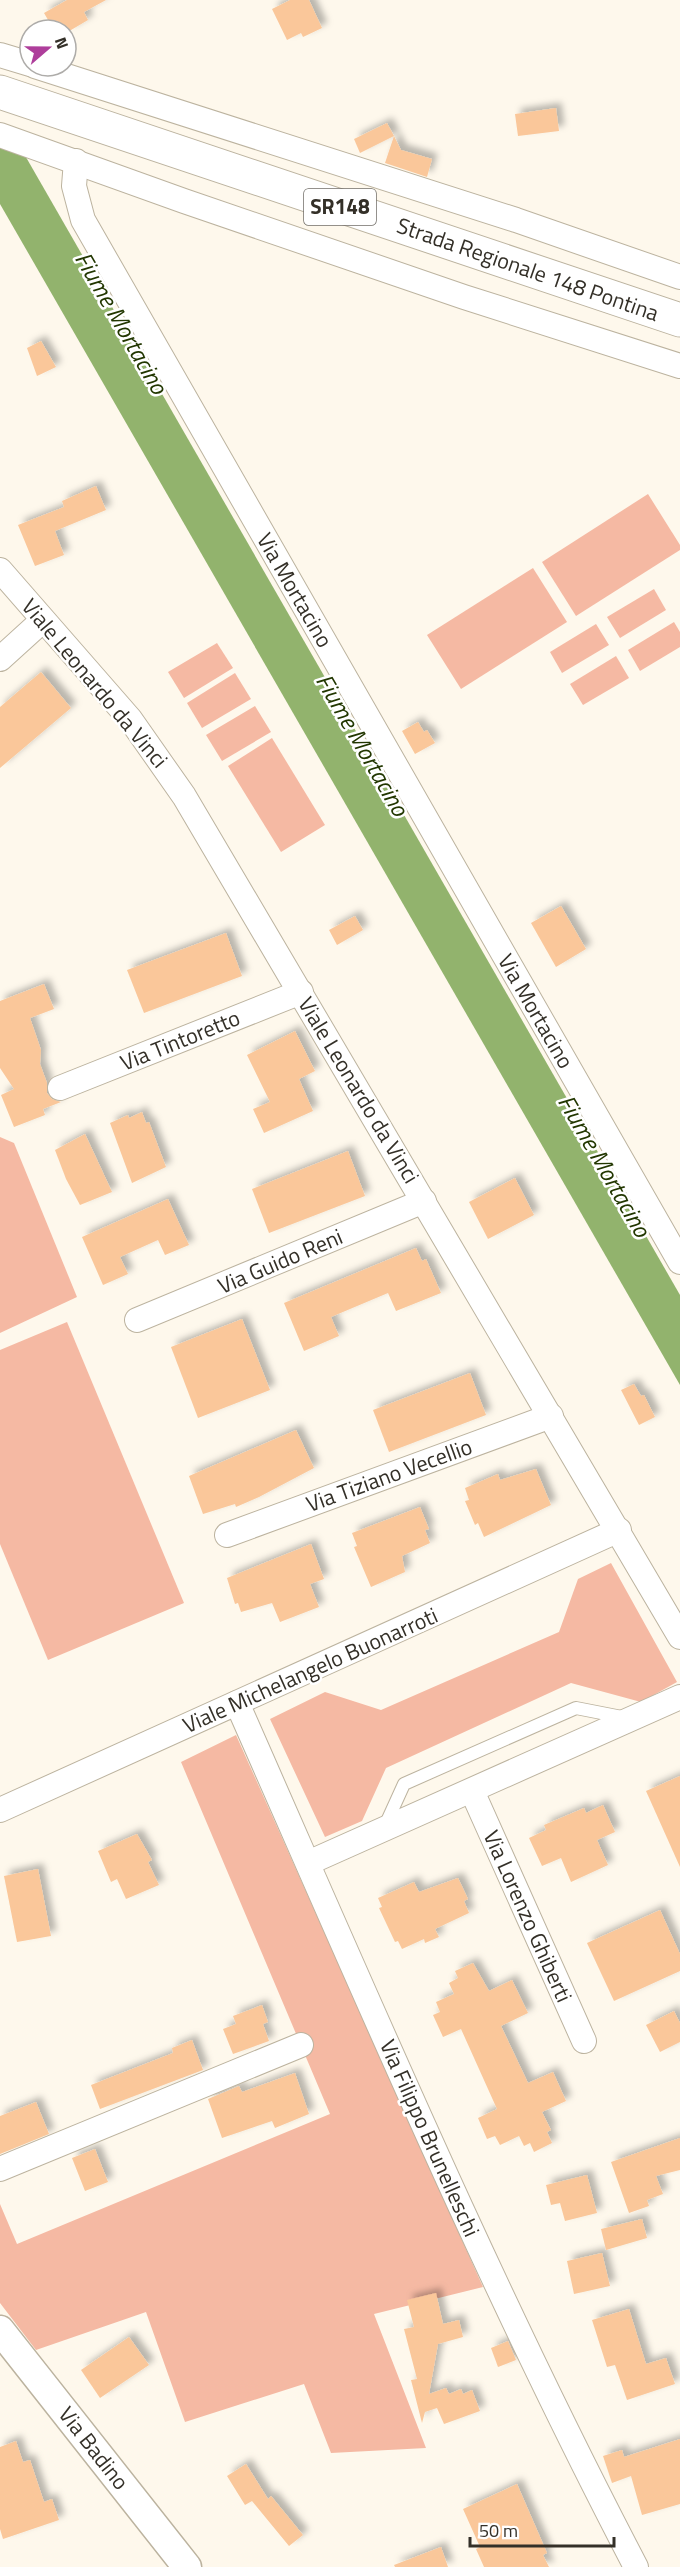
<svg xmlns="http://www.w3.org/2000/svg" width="680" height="2567" font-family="'Titillium Web',sans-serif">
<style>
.green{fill:#f5b9a3}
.water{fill:#92b36d}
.building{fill:#fac79a;filter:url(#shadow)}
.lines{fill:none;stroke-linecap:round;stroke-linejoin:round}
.service-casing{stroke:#bcb39f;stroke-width:14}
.minor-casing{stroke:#bcb39f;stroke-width:26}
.tertiary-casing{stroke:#bcb39f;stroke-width:31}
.primary-casing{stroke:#bcb39f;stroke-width:35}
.service{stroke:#fff;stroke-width:12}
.minor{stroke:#fff;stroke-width:24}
.tertiary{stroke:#fff;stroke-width:28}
.primary{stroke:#fff;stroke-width:33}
.labels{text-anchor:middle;stroke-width:5;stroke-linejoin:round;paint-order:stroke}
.shield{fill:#fff;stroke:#716e68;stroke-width:1.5}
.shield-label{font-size:21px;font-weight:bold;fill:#343028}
.street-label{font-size:22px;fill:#343028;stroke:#fff}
.water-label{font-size:24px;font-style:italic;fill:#223701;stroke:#fff}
</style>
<defs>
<filter id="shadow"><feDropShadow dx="5.5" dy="-5.5" stdDeviation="3" flood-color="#0004"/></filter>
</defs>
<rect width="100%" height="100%" fill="#fef8ec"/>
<!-- green -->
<g class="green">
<polygon points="648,494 680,545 680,550 576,616 542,562"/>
<polygon points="533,568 567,622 461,689 427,635"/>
<polygon points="654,589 666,610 620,638 607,617"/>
<polygon points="674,622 680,632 680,647 640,671 628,650"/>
<polygon points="596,624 609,645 562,673 550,652"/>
<polygon points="217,643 233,668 184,698 168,672"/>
<polygon points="616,656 629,678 583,705 570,684"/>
<polygon points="235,673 251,699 202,728 187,703"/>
<polygon points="255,706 271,732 222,761 206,735"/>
<polygon points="272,738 325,825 281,852 228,766"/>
<polygon points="0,1137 14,1143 77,1297 0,1333"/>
<polygon points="67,1322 184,1603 48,1660 0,1544 0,1350"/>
<polygon points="611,1563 677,1682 641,1702 571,1683 386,1768 362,1821 325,1837 270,1719 325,1692 381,1710 559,1632 578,1579"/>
<polygon points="236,1735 483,2287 374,2314 426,2448 331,2453 304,2384 185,2422 146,2312 36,2350 0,2303 0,2204 17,2244 330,2114 181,1762"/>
</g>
<!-- water -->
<polygon class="water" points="0,145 23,152 680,1295 680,1385 0,204"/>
<!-- building -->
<g class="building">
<polygon points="67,0 106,0 84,12 88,20 71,30 54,30 44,13"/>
<polygon points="290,0 309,0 322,28 303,37 301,33 287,40 272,9"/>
<polygon points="556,108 559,131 518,136 515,114"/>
<polygon points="387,123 394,136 360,153 354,139"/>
<polygon points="394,136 401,150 432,159 427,177 385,163"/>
<polygon points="41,341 56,367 37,376 27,348"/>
<polygon points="96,486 106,510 55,531 64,555 35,566 18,525 64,507 62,501"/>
<polygon points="41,672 71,708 0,768 0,707"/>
<polygon points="418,722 424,732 427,730 435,743 415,754 402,731"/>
<polygon points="561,906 586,949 556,967 531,923"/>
<polygon points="355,916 363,930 337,945 329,930"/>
<polygon points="226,933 242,976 144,1013 127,970"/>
<polygon points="44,984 54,1009 30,1018 41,1050 40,1064 47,1083 47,1093 52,1099 61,1102 43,1109 45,1115 14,1127 1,1095 14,1089 0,1068 0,1001"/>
<polygon points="295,1031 315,1071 299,1079 313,1111 264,1133 253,1109 270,1102 247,1055"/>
<polygon points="142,1112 146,1123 149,1122 166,1167 132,1183 110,1123 128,1115 129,1118"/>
<polygon points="85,1134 112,1192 80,1205 66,1179 55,1150"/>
<polygon points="348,1151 365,1196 269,1233 252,1189"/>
<polygon points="515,1178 534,1215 488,1239 469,1202"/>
<polygon points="168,1199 189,1245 165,1255 158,1240 120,1257 128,1274 103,1285 82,1237"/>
<polygon points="416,1248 422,1261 426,1259 441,1293 396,1311 388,1293 331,1317 339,1336 304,1351 284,1303"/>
<polygon points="242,1319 270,1390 198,1418 171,1347"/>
<polygon points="470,1373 486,1415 389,1452 373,1410"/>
<polygon points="634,1384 641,1396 644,1395 655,1417 639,1425 621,1390"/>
<polygon points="296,1430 314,1468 259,1497 236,1507 235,1504 203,1514 189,1476"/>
<polygon points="536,1469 551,1505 484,1537 478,1523 475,1525 465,1501 469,1500 465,1488 498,1474 500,1480"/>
<polygon points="420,1507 429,1529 425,1530 430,1543 402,1556 405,1572 371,1587 354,1547 357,1546 352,1533"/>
<polygon points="311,1544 324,1579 310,1584 319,1607 280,1622 272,1603 241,1612 238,1603 235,1604 227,1578"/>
<polygon points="680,1776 680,1867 646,1791"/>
<polygon points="603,1805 615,1832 597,1840 608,1865 571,1882 561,1858 542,1866 529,1838 546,1830 544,1825 584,1808 586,1813"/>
<polygon points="137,1834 152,1860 148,1862 159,1885 126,1899 117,1879 111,1882 98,1851"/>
<polygon points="38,1869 51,1936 17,1942 4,1876"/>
<polygon points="458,1878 468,1899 464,1901 469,1913 435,1929 439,1937 425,1943 424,1939 402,1949 398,1941 395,1942 379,1908 382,1907 378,1898 414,1882 419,1892"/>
<polygon points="660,1910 680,1954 680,1971 614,2001 587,1943"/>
<polygon points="473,1963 489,1991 512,1980 528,2013 501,2026 528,2083 553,2072 566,2101 542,2112 551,2130 547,2132 552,2143 534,2152 530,2143 524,2146 519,2136 500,2145 495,2136 487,2139 478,2118 497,2109 461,2029 443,2037 433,2015 440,2012 436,2002 454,1994 449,1983 458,1978 455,1971"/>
<polygon points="262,2005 268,2022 263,2024 269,2041 233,2054 223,2029 236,2024 233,2016"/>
<polygon points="674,2011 680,2023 680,2042 660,2052 646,2025"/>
<polygon points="192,2040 203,2070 100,2109 91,2085 173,2053 172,2048"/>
<polygon points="295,2073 309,2114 275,2128 272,2121 222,2138 208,2099 239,2086 242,2092"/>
<polygon points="36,2102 49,2134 0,2154 0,2116"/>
<polygon points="680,2138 680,2170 656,2176 663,2194 647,2200 649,2206 629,2213 611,2162"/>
<polygon points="95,2149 108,2182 85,2191 72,2158"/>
<polygon points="587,2175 597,2213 565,2221 560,2203 551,2205 546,2185"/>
<polygon points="642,2219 647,2238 606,2250 601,2229"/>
<polygon points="602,2253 610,2286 574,2294 567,2261"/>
<polygon points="436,2293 443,2324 459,2320 463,2337 438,2344 429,2394 446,2388 449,2394 461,2389 463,2394 472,2390 480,2411 444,2424 437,2408 425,2412 422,2423 411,2380 417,2379 404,2329 414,2327 407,2300"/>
<polygon points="629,2309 646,2364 666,2358 675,2384 627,2400 615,2365 607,2367 592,2320"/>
<polygon points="129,2337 149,2365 100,2398 81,2370"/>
<polygon points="508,2341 516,2360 498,2367 491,2348"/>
<polygon points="680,2439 680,2504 642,2515 631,2476 612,2483 603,2456 622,2450 624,2457"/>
<polygon points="16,2441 23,2462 30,2460 44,2502 52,2499 59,2520 3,2539 0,2529 0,2447"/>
<polygon points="246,2464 268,2499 271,2496 303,2535 289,2546 252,2501 245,2505 227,2476"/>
<polygon points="517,2484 547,2553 543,2555 549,2567 484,2567 476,2549 480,2547 463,2509"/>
<polygon points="441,2547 448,2567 395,2567 394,2565"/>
</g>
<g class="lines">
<!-- service casing -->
<g class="service-casing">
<polyline id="service" points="384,1828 404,1784 576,1708 627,1718"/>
</g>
<!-- minor casing -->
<g class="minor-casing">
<g id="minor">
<polyline points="0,55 30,64"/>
<polyline points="35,66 516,220 680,277"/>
<polyline points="0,135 184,201 464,297 680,366"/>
<polyline points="76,161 74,186 83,220 680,1262"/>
<polyline points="0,570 130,719 184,796 680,1637"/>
<polyline points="0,659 43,620"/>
<polyline points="60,1088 301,992"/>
<polyline points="137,1320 424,1201"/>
<polyline points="227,1535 551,1416"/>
<path d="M237,1703C365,1993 489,2286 636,2567"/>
<polyline points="472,1791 584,2041"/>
<polyline points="0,1810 619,1530"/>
<polyline points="308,1863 680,1697"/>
<polyline points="0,2169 301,2045"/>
</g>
</g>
<!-- tertiary casing -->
<g class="tertiary-casing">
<polyline id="tertiary" points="0,2330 187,2567"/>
</g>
<!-- primary casing -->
<g class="primary-casing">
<polyline id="primary" points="0,92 680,320"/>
</g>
<!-- service -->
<use href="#service" class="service"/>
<!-- minor -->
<use href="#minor" class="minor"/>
<!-- tertiary -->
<use href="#tertiary" class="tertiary"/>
<!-- primary -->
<use href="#primary" class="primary"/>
</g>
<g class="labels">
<!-- shield labels -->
<rect class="shield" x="304" y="189" width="72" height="36" rx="4.5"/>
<g class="shield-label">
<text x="340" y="214">SR148</text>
</g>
<!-- street labels -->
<g class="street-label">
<text transform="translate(528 269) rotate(19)" y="8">Strada Regionale 148 Pontina</text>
<text transform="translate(295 590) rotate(60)" y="8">Via Mortacino</text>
<text transform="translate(95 683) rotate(50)" y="8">Viale Leonardo da Vinci</text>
<text transform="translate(536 1011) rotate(60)" y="8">Via Mortacino</text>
<text transform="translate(180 1040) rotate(-22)" y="8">Via Tintoretto</text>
<text transform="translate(359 1090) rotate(59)" y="8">Viale Leonardo da Vinci</text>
<text transform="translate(280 1261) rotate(-23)" y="8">Via Guido Reni</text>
<text transform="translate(389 1475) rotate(-20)" y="8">Via Tiziano Vecellio</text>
<text transform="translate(310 1670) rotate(-24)" y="8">Viale Michelangelo Buonarroti</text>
<text transform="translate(528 1916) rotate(66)" y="8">Via Lorenzo Ghiberti</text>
<text transform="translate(430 2138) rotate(66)" y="8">Via Filippo Brunelleschi</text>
<text transform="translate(94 2448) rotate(52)" y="8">Via Badino</text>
</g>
<!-- water labels -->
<g class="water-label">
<text transform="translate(121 323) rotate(60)" y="8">Fiume Mortacino</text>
<text transform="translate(362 745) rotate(60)" y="8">Fiume Mortacino</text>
<text transform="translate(604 1166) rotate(60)" y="8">Fiume Mortacino</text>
</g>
</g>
<!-- north arrow -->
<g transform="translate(48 48) rotate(70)"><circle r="28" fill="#ffffff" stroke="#aeaca9" stroke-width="1.5"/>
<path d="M0-4.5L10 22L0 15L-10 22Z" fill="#ae3e9b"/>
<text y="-9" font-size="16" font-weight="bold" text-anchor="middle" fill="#343028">N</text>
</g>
<!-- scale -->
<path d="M470 2537v9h144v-9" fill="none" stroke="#343028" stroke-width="3"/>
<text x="479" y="2537" font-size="18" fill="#343028" stroke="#ffffff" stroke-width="4.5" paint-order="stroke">50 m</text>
</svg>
